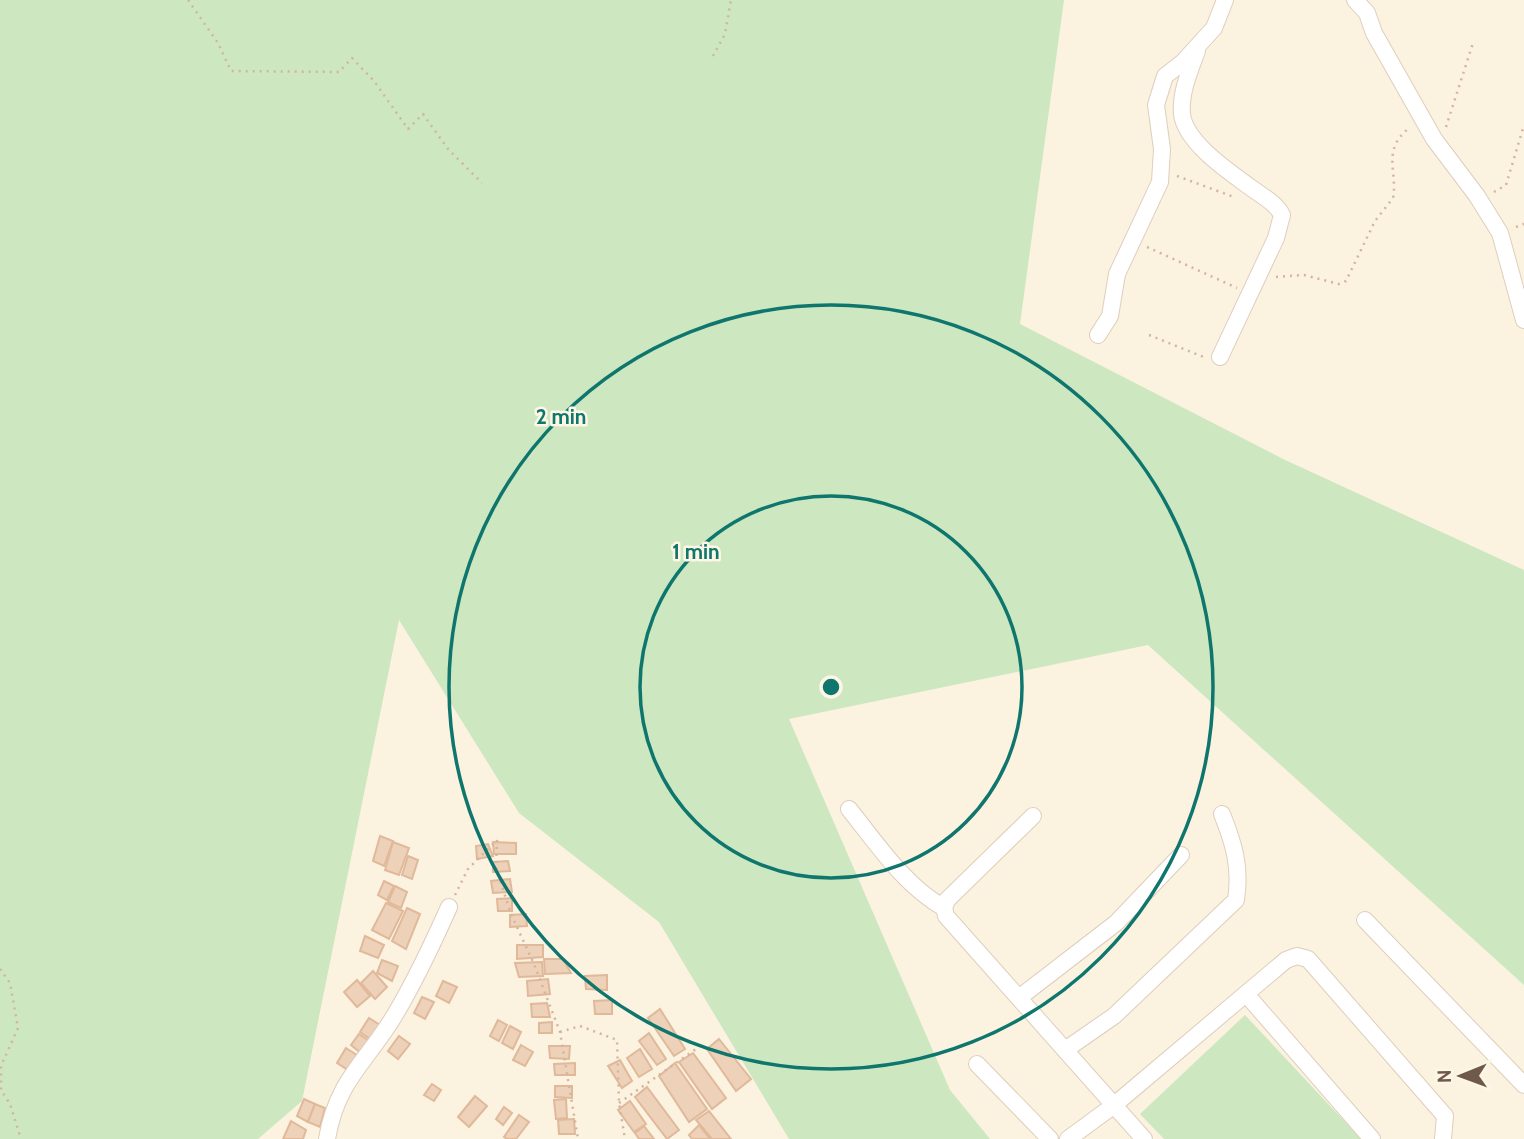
<svg xmlns="http://www.w3.org/2000/svg" width="1524" height="1139" font-family="Cabin,sans-serif">
<style>
.green{fill:#cde7c0}
.building{fill:#eed1b9;stroke:#e0b99a;stroke-width:2}
.lines{fill:none;stroke-linecap:round;stroke-linejoin:round}
.street-casing{stroke:#decebc;stroke-width:18}
.path{stroke:#d3b59d;stroke-width:2.5;stroke-dasharray:2 5;stroke-linecap:butt}
.street{stroke:#fff;stroke-width:16}
.ring{fill:none;stroke:#0f766e;stroke-width:3.5}
.centre{fill:#0f766e;stroke:#fef6e5;stroke-width:3.5}
.ring-label{font-size:21px;text-anchor:middle;font-weight:bold;fill:#0f766e;stroke:#fef6e5;stroke-width:5;stroke-linejoin:round;paint-order:stroke}
</style>
<rect width="100%" height="100%" fill="#fbf2e0"/>
<!-- green -->
<g class="green">
<polygon points="0,0 1064,0 1020,324 1283,459 1524,570 1524,985 1148,645 789,719 950,1090 990,1139 789,1139 659,922 519,813 399,620 302,1101 258,1139 0,1139"/>
<polygon points="1245,1015 1361,1139 1164,1139 1140,1114"/>
</g>
<!-- building -->
<g class="building">
<polygon points="380,836 393,841 384,866 373,861"/>
<polygon points="393,842 409,848 399,875 385,870"/>
<polygon points="493,842 516,843 516,854 494,854"/>
<polygon points="488,844 493,856 477,859 476,846"/>
<polygon points="408,856 418,860 412,879 402,875"/>
<polygon points="508,861 510,871 493,872 493,862"/>
<polygon points="510,879 512,892 493,893 491,881"/>
<polygon points="384,881 394,886 387,900 378,895"/>
<polygon points="395,886 407,892 401,908 388,902"/>
<polygon points="512,898 512,911 498,911 497,899"/>
<polygon points="386,903 403,911 389,939 372,930"/>
<polygon points="407,908 420,914 406,949 392,941"/>
<polygon points="526,914 527,926 510,927 510,915"/>
<polygon points="365,936 384,945 378,958 360,951"/>
<polygon points="517,945 543,945 543,957 517,959"/>
<polygon points="544,959 563,959 571,973 545,974"/>
<polygon points="382,960 398,966 392,981 377,973"/>
<polygon points="542,962 543,976 519,977 515,963"/>
<polygon points="373,971 387,987 375,999 361,983"/>
<polygon points="607,975 607,990 586,989 585,976"/>
<polygon points="548,979 550,994 528,996 527,981"/>
<polygon points="357,980 370,996 357,1007 344,992"/>
<polygon points="443,981 457,987 449,1003 436,996"/>
<polygon points="422,997 434,1002 425,1019 414,1013"/>
<polygon points="612,1000 612,1014 595,1014 594,1001"/>
<polygon points="547,1003 550,1017 532,1017 531,1004"/>
<polygon points="660,1009 685,1049 674,1056 648,1018"/>
<polygon points="369,1018 380,1025 370,1039 360,1032"/>
<polygon points="498,1020 507,1025 499,1041 490,1036"/>
<polygon points="552,1022 552,1033 539,1033 539,1023"/>
<polygon points="510,1026 521,1032 513,1049 502,1043"/>
<polygon points="649,1033 666,1059 657,1065 639,1041"/>
<polygon points="359,1034 369,1041 361,1053 351,1045"/>
<polygon points="399,1036 410,1044 398,1059 388,1051"/>
<polygon points="719,1039 751,1079 736,1091 707,1049"/>
<polygon points="521,1045 533,1052 525,1066 513,1060"/>
<polygon points="549,1046 570,1046 569,1059 550,1058"/>
<polygon points="346,1048 360,1057 351,1072 337,1063"/>
<polygon points="640,1049 652,1069 639,1077 627,1058"/>
<polygon points="693,1053 726,1098 712,1109 679,1062"/>
<polygon points="620,1060 632,1081 622,1088 608,1066"/>
<polygon points="575,1063 575,1075 555,1075 554,1064"/>
<polygon points="675,1063 707,1109 689,1122 659,1076"/>
<polygon points="432,1084 441,1090 434,1101 424,1095"/>
<polygon points="555,1086 572,1086 572,1098 555,1097"/>
<polygon points="647,1087 679,1130 667,1139 635,1097"/>
<polygon points="475,1096 487,1106 469,1127 458,1117"/>
<polygon points="304,1099 315,1104 308,1122 297,1116"/>
<polygon points="566,1099 567,1118 556,1119 554,1100"/>
<polygon points="630,1101 646,1124 634,1132 618,1110"/>
<polygon points="315,1104 325,1108 320,1127 308,1122"/>
<polygon points="504,1107 512,1113 503,1125 496,1119"/>
<polygon points="709,1111 731,1139 712,1139 696,1120"/>
<polygon points="519,1115 529,1122 516,1139 507,1139 504,1137"/>
<polygon points="574,1119 575,1134 559,1134 558,1120"/>
<polygon points="291,1121 306,1130 303,1139 283,1139"/>
<polygon points="699,1125 710,1139 692,1139 689,1135"/>
<polygon points="644,1126 654,1139 639,1139 635,1133"/>
</g>
<g class="lines">
<!-- street casing -->
<g class="street-casing">
<g id="street">
<polyline points="1355,0 1367,13 1374,33 1434,139 1477,196 1500,233 1524,320"/>
<path d="M1197,51C1190,70 1180,93 1182,114C1185,142 1228,171 1250,187C1262,196 1276,203 1282,215L1276,238L1220,357"/>
<polyline points="1098,335 1110,316 1117,274 1160,182 1162,149 1156,105 1165,76 1183,62 1214,28 1225,0"/>
<path d="M849,809C878,845 904,885 944,908L946,916L1144,1139"/>
<polyline points="944,908 947,900 1033,816"/>
<polyline points="1365,920 1524,1085"/>
<polyline points="1246,994 1372,1139"/>
<polyline points="1020,997 1116,923 1181,855"/>
<path d="M1065,1050L1114,1016L1236,900C1241,867 1234,844 1222,814"/>
<polyline points="977,1064 1050,1139"/>
<path d="M327,1139C337,1079 368,1061 396,1013C416,979 433,943 449,907"/>
<polyline points="1068,1139 1113,1106 1286,960 1297,956 1308,959 1445,1116 1443,1139"/>
</g>
</g>
<!-- path -->
<g class="path">
<polyline points="188,0 218,43 231,71 339,72 352,58 374,81 408,129 423,114 448,149 482,183"/>
<polyline points="713,56 725,34 731,0"/>
<polyline points="1446,127 1473,43"/>
<polyline points="1177,176 1234,197"/>
<polyline points="1494,192 1506,185 1524,125"/>
<polyline points="1516,227 1524,224"/>
<polyline points="1147,247 1237,288"/>
<path d="M1276,277L1304,275L1339,284L1346,281L1375,221L1393,198C1398,171 1381,151 1409,128"/>
<polyline points="1149,335 1206,358"/>
<polyline points="497,840 496,868 511,914 534,964 560,1032 578,1139"/>
<polyline points="455,895 468,869 497,840"/>
<polyline points="0,969 10,983 18,1028 1,1066 1,1090 10,1104 21,1139"/>
<polyline points="560,1032 580,1026 617,1040 619,1103 625,1139"/>
<polyline points="619,1103 696,1049"/>
</g>
<!-- street -->
<use href="#street" class="street"/>
</g>
<!-- distance rings -->
<g class="ring">
<circle cx="831" cy="687" r="191"/>
<circle cx="831" cy="687" r="382"/>
</g>
<circle cx="831" cy="687" r="10" class="centre"/>
<g class="ring-label">
<text x="561" y="424">2 min</text>
<text x="696" y="559">1 min</text>
</g>
<!-- north arrow -->
<g transform="translate(1461 1076) rotate(269)" stroke="#fef6e5" stroke-width="5" paint-order="stroke">
<path d="M0-5L12 26L0 18L-12 26Z" fill="#6f5949"/>
<text y="-10" font-size="19" font-weight="bold" text-anchor="middle" fill="#6f5949">N</text>
</g>
</svg>
